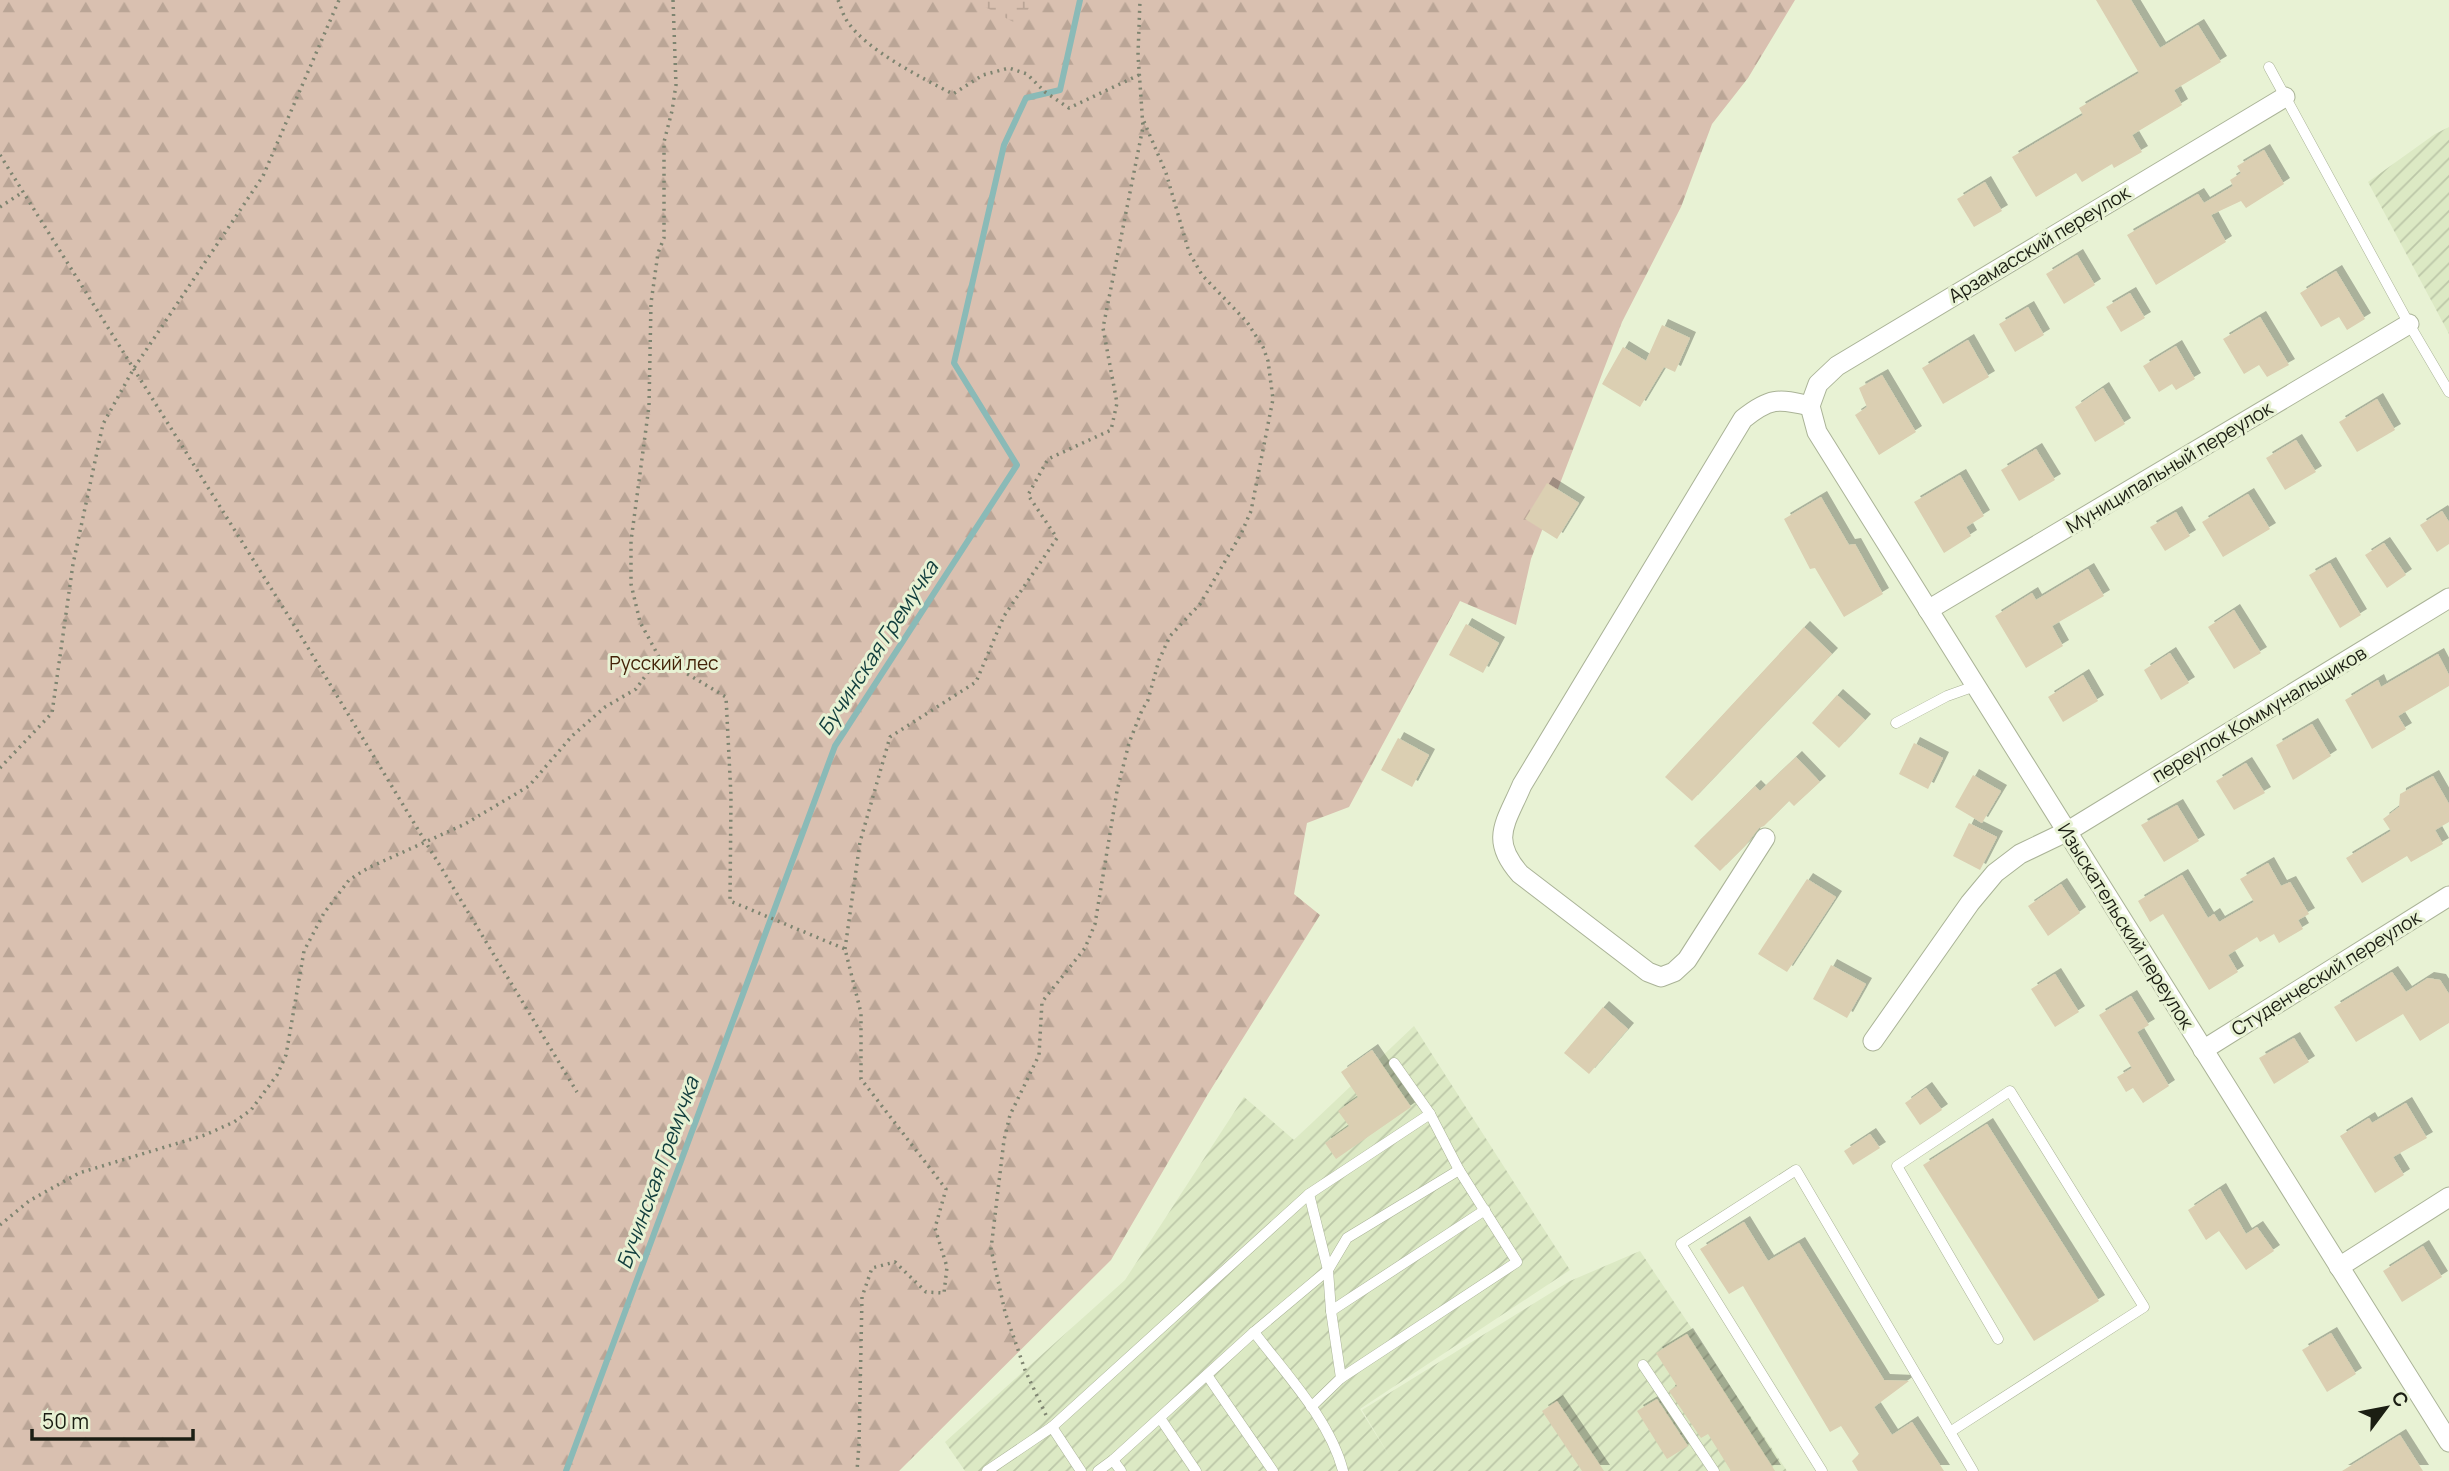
<svg xmlns="http://www.w3.org/2000/svg" width="2449" height="1471" font-family="Manrope,sans-serif">
<style>
.industrial{fill:url(#industrial-furrows)}
.forest{fill:url(#forest-firs)}
.wetland{fill:url(#wetland-marsh)}
.lines{fill:none;stroke-linecap:round;stroke-linejoin:round}
.stream{stroke:#8abab7;stroke-width:6}
.building{fill:#dbcfb2;filter:url(#shadow)}
.service-casing{stroke:#aab397;stroke-width:11}
.minor-casing{stroke:#aab397;stroke-width:21}
.path{stroke:#7e8470;stroke-width:3.5;stroke-dasharray:2 5;stroke-linecap:butt}
.service{stroke:#fff;stroke-width:10}
.minor{stroke:#fff;stroke-width:19}
.labels{text-anchor:middle;stroke-width:6;stroke-linejoin:round;paint-order:stroke}
.street-label{font-size:19px;fill:#1b1e13;stroke:#e8f2d4}
.park-label{font-size:19px;fill:#442208;stroke:#e8f2d4}
.water-label{font-size:21px;font-style:italic;fill:#103d3c;stroke:#e8f2d4}
</style>
<defs>
<pattern id="industrial-furrows" width="10" height="10" patternUnits="userSpaceOnUse" patternTransform="scale(1.75)"><rect width="10" height="10" fill="#dce9c4"/><path d="M-1 1l2-2M0 10L10 0M9 11l2-2" fill="none" stroke="#bcc7a8"/></pattern>
<pattern id="forest-firs" width="22" height="20" patternUnits="userSpaceOnUse" patternTransform="scale(1.75)"><rect width="22" height="20" fill="#d9c0b0"/><path d="M5 1l3.5 6h-7zM16 11l3.5 6h-7z" fill="#baa596"/></pattern>
<pattern id="wetland-marsh" width="20" height="14" patternUnits="userSpaceOnUse" patternTransform="scale(1.75)"><rect width="20" height="14" fill="#d9c0b0"/><path d="M1 5h8M5 5V1M11 12h8M15 12V8" fill="none" stroke="#baa596"/></pattern>
<filter id="shadow"><feDropShadow dx="6" dy="-6" stdDeviation="0" flood-color="#0004"/></filter>
</defs>
<rect width="100%" height="100%" fill="#e8f2d4"/>
<!-- industrial -->
<g class="industrial">
<polygon points="2449,127 2449,334 2368,182 2435,134"/>
<polygon points="1414,1026 1570,1270 1360,1409 1390,1457 1362,1410 1570,1281 1640,1251 1787,1471 965,1471 945,1442 1125,1280 1244,1097 1294,1140"/>
</g>
<!-- forest -->
<polygon class="forest" points="0,0 1795,0 1748,78 1712,124 1681,207 1622,322 1531,559 1516,625 1460,601 1349,807 1307,823 1294,894 1320,915 1208,1094 1111,1260 899,1471 0,1471"/>
<!-- wetland -->
<polygon class="wetland" points="972,0 1032,0 1021,26"/>
<g class="lines">
<!-- stream -->
<polyline class="stream" points="566,1471 835,746 1017,465 954,363 1004,145 1026,98 1060,90 1080,0"/>
</g>
<!-- building -->
<g class="building">
<polygon points="2096,0 2131,0 2160,48 2198,25 2221,62 2174,90 2182,105 2132,135 2142,152 2114,168 2112,164 2082,182 2076,173 2036,197 2012,157 2083,115 2079,108 2139,73"/>
<polygon points="2264,150 2284,184 2246,208 2241,201 2211,215 2226,242 2156,285 2127,235 2198,194 2204,203 2233,186 2230,180 2241,173 2237,166"/>
<polygon points="1985,182 2002,211 1974,227 1957,199"/>
<polygon points="2077,255 2095,285 2064,304 2046,274"/>
<polygon points="2336,271 2365,319 2347,330 2339,317 2321,327 2300,293"/>
<polygon points="2130,293 2145,318 2121,332 2106,307"/>
<polygon points="2028,307 2044,335 2015,352 1999,324"/>
<polygon points="2260,317 2289,365 2267,377 2259,365 2244,374 2223,339"/>
<polygon points="1662,325 1690,338 1675,372 1664,367 1640,407 1602,384 1623,347 1646,361"/>
<polygon points="1968,340 1989,377 1943,404 1922,368"/>
<polygon points="2176,346 2195,379 2176,390 2172,384 2159,392 2143,366"/>
<polygon points="1882,375 1916,432 1879,455 1855,415 1867,407 1859,388"/>
<polygon points="2103,388 2125,424 2095,442 2075,407"/>
<polygon points="2377,399 2395,430 2357,452 2339,422"/>
<polygon points="2296,440 2316,472 2285,490 2266,458"/>
<polygon points="2036,449 2055,480 2019,501 2001,470"/>
<polygon points="1960,475 1984,516 1966,527 1971,536 1944,553 1914,502"/>
<polygon points="1547,483 1579,503 1557,539 1525,519"/>
<polygon points="2248,494 2270,529 2223,557 2202,522"/>
<polygon points="1821,497 1849,545 1855,544 1883,594 1844,617 1815,568 1810,569 1784,519"/>
<polygon points="2442,511 2449,522 2449,544 2437,552 2420,525"/>
<polygon points="2176,512 2190,536 2165,551 2150,527"/>
<polygon points="2384,543 2406,575 2387,588 2365,555"/>
<polygon points="2330,563 2361,615 2340,628 2309,575"/>
<polygon points="2088,569 2104,596 2052,626 2063,646 2026,668 1995,616 2032,593 2036,600"/>
<polygon points="2234,610 2261,653 2234,669 2208,627"/>
<polygon points="1466,624 1499,643 1483,673 1449,655"/>
<polygon points="1804,627 1832,654 1692,801 1665,777"/>
<polygon points="2170,653 2189,683 2161,700 2144,670"/>
<polygon points="2438,654 2449,675 2449,686 2398,716 2406,729 2372,749 2345,700 2378,680 2381,687"/>
<polygon points="2083,675 2098,701 2063,722 2048,697"/>
<polygon points="1837,695 1865,720 1839,748 1812,723"/>
<polygon points="2312,724 2331,756 2293,780 2276,745"/>
<polygon points="1398,738 1429,755 1412,787 1381,770"/>
<polygon points="1914,743 1943,758 1928,789 1899,774"/>
<polygon points="1796,757 1820,782 1794,806 1789,801 1764,826 1759,828 1745,846 1720,871 1694,846 1755,786 1760,791"/>
<polygon points="2246,763 2265,793 2234,810 2216,781"/>
<polygon points="1973,775 2001,791 1982,823 1955,807"/>
<polygon points="2433,776 2449,804 2449,822 2435,830 2443,844 2411,862 2407,856 2362,883 2346,858 2391,831 2383,819 2399,807 2400,794"/>
<polygon points="2177,805 2199,841 2164,862 2141,825"/>
<polygon points="1969,823 1997,837 1980,870 1953,856"/>
<polygon points="2268,863 2281,886 2290,882 2309,914 2298,920 2303,929 2279,943 2274,934 2260,942 2257,937 2228,955 2238,972 2209,990 2163,914 2150,922 2138,901 2182,875 2208,918 2214,914 2219,922 2254,902 2240,879"/>
<polygon points="1807,879 1836,897 1787,972 1758,954"/>
<polygon points="2061,884 2080,913 2048,936 2028,906"/>
<polygon points="1831,965 1866,984 1847,1018 1813,999"/>
<polygon points="2392,972 2406,992 2428,978 2440,980 2449,994 2449,1023 2420,1041 2403,1014 2356,1042 2334,1007"/>
<polygon points="2055,974 2079,1012 2055,1027 2031,989"/>
<polygon points="2131,996 2149,1025 2137,1032 2169,1086 2143,1103 2133,1088 2126,1092 2117,1077 2132,1068 2099,1015"/>
<polygon points="1603,1007 1628,1029 1589,1074 1564,1053"/>
<polygon points="2294,1038 2309,1062 2274,1084 2259,1058"/>
<polygon points="1372,1050 1411,1107 1336,1159 1325,1143 1349,1126 1338,1111 1358,1097 1341,1072"/>
<polygon points="1926,1088 1942,1110 1920,1125 1905,1103"/>
<polygon points="2406,1103 2427,1138 2393,1157 2404,1175 2375,1193 2340,1136 2369,1118 2372,1123"/>
<polygon points="1987,1124 2099,1301 2034,1341 1923,1165"/>
<polygon points="1870,1134 1880,1148 1853,1165 1844,1151"/>
<polygon points="2220,1189 2246,1234 2257,1227 2274,1251 2246,1270 2219,1231 2206,1240 2188,1210"/>
<polygon points="1744,1222 1768,1261 1799,1243 1884,1380 1909,1381 1874,1407 1892,1435 1912,1422 1944,1471 1858,1471 1852,1461 1859,1454 1841,1426 1830,1432 1743,1286 1729,1294 1700,1249"/>
<polygon points="2423,1246 2442,1277 2402,1302 2383,1271"/>
<polygon points="2331,1333 2356,1374 2327,1392 2302,1350"/>
<polygon points="1687,1334 1775,1471 1731,1471 1708,1434 1701,1438 1669,1391 1677,1386 1656,1353"/>
<polygon points="1657,1399 1688,1446 1667,1459 1637,1411"/>
<polygon points="1557,1401 1604,1471 1582,1471 1542,1411"/>
<polygon points="2400,1435 2423,1471 2342,1471"/>
</g>
<g class="lines">
<!-- service casing -->
<g class="service-casing">
<g id="service">
<polyline points="2269,67 2409,324 2449,392"/>
<polyline points="1896,723 1947,696 1975,686"/>
<polyline points="1309,1194 1328,1270 1331,1311 1341,1378 1311,1407"/>
<polyline points="1331,1311 1485,1210"/>
<path d="M1254,1332C1285,1373 1330,1420 1343,1471"/>
<polyline points="1643,1365 1714,1471"/>
<polyline points="1207,1375 1273,1471"/>
<polyline points="1341,1378 1517,1262 1459,1170 1430,1114 1394,1063"/>
<polyline points="1160,1418 1196,1471"/>
<polyline points="1052,1427 1081,1471"/>
<polyline points="1950,1432 2144,1307 2010,1091 1897,1166 1998,1339"/>
<polyline points="1113,1460 1121,1471"/>
<polyline points="987,1471 1052,1427 1309,1194 1430,1114"/>
<polyline points="1098,1471 1113,1460 1254,1332 1328,1270 1347,1238 1459,1170"/>
<polyline points="1822,1471 1681,1244 1796,1170 1973,1471"/>
</g>
</g>
<!-- minor casing -->
<g class="minor-casing">
<g id="minor">
<polyline points="1810,406 1817,432 2449,1442"/>
<polyline points="1810,406 1818,384 1837,366 2285,97"/>
<polyline points="1928,610 2409,324"/>
<path d="M1765,838L1687,960L1674,972L1661,977L1648,972L1520,874C1489,839 1506,823 1522,785L1743,419C1769,398 1778,398 1810,406"/>
<polyline points="1873,1041 1970,903 1995,873 2020,854 2068,831 2449,598"/>
<polyline points="2203,1050 2449,896"/>
<polyline points="2339,1267 2449,1197"/>
</g>
</g>
<!-- path -->
<g class="path">
<polyline points="673,0 676,85 672,111 664,142 664,238 658,253 651,303 649,406 631,541 631,584 640,622 659,657 726,697 731,796 730,901 845,949 861,1013 861,1079 946,1189 935,1228 947,1267 944,1293 926,1292 895,1262 872,1268 862,1297 859,1444 857,1471"/>
<path d="M838,0C841,7 843,15 847,21C866,50 922,78 953,94L983,75L1009,68L1027,74L1045,92L1069,108L1139,75"/>
<polyline points="0,155 299,633 577,1092"/>
<polyline points="0,207 23,192"/>
<polyline points="0,768 52,713 73,564 103,424 134,368 263,176 339,0"/>
<polyline points="845,949 860,842 890,737 976,682 1004,616 1057,538 1028,495 1048,459 1111,430 1117,403 1103,328 1143,127 1138,55 1140,0"/>
<polyline points="0,1225 29,1201 79,1173 205,1135 234,1122 251,1110 277,1075 286,1055 304,951 324,913 349,880 368,868 465,824 529,786 572,736 605,707 636,689 659,657"/>
<polyline points="1046,1415 1025,1370 1005,1312 991,1249 1004,1140 1010,1115 1039,1055 1042,1002 1085,948 1095,924 1117,791 1129,743 1142,710 1148,700 1159,660 1170,636 1200,604 1241,534 1251,511 1273,399 1268,361 1263,347 1247,322 1202,275 1189,252 1166,173 1142,117"/>
</g>
<!-- service -->
<use href="#service" class="service"/>
<!-- minor -->
<use href="#minor" class="minor"/>
</g>
<g class="labels">
<!-- street labels -->
<g class="street-label">
<text transform="translate(2039 244) rotate(-31)" y="7">Арзамасский переулок</text>
<text transform="translate(2169 467) rotate(-31)" y="7">Муниципальный переулок</text>
<text transform="translate(2259 714) rotate(-31)" y="7">переулок Коммунальщиков</text>
<text transform="translate(2126 926) rotate(58)" y="7">Изыскательский переулок</text>
<text transform="translate(2326 973) rotate(-32)" y="7">Студенческий переулок</text>
</g>
<!-- park labels -->
<g class="park-label">
<text x="664" y="670">Русский лес</text>
</g>
<!-- water labels -->
<g class="water-label">
<text transform="translate(878 648) rotate(-57)" y="7">Бучинская Гремучка</text>
<text transform="translate(658 1173) rotate(-70)" y="7">Бучинская Гремучка</text>
</g>
</g>
<!-- north arrow -->
<g transform="translate(2386 1408) rotate(58)" stroke="#e8f2d4" stroke-width="5" paint-order="stroke">
<path d="M0-5L12 26L0 18L-12 26Z" fill="#1b1e13"/>
<text y="-10" font-size="19" font-weight="bold" text-anchor="middle" fill="#1b1e13">С</text>
</g>
<!-- scale -->
<path d="M32 1429v10h161v-10" fill="none" stroke="#1b1e13" stroke-width="3.5"/>
<text x="42" y="1429" font-size="21" fill="#1b1e13" stroke="#e8f2d4" stroke-width="5" paint-order="stroke">50 m</text>
</svg>
